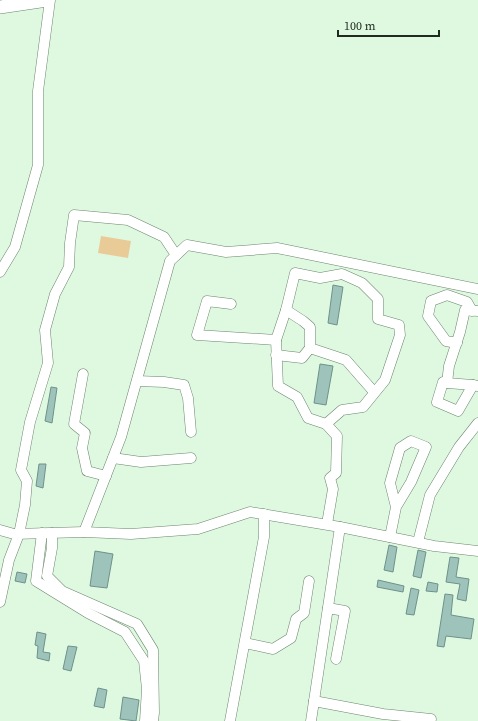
<svg xmlns="http://www.w3.org/2000/svg" width="478" height="721" font-family="'Source Serif 4',serif">
<style>
.green{fill:#e9cb98}
.building{fill:#9dc3bb;stroke:#6e928b}
.lines{fill:none;stroke-linecap:round;stroke-linejoin:round}
.minor-casing{stroke:#6c846e;stroke-width:11}
.major-casing{stroke:#6c846e;stroke-width:14}
.minor{stroke:#fff;stroke-width:10}
.major{stroke:#fff;stroke-width:13}
</style>
<rect width="100%" height="100%" fill="#dff9e1"/>
<!-- green -->
<polygon class="green" points="101,236 131,241 128,258 98,253"/>
<!-- building -->
<g class="building">
<polygon points="333,285 343,287 337,325 328,323"/>
<polygon points="320,364 333,366 326,405 314,403"/>
<polygon points="51,387 57,388 52,423 45,421"/>
<polygon points="39,464 46,464 43,488 36,486"/>
<polygon points="389,545 397,547 393,572 384,570"/>
<polygon points="418,550 426,552 421,578 413,576"/>
<polygon points="95,551 113,554 107,588 90,586"/>
<polygon points="450,557 459,558 456,577 469,579 466,601 457,599 460,584 446,582"/>
<polygon points="17,572 27,574 25,583 15,581"/>
<polygon points="378,580 404,586 403,592 377,587"/>
<polygon points="428,582 438,584 437,592 426,591"/>
<polygon points="411,588 419,590 414,615 406,614"/>
<polygon points="445,594 453,595 451,615 474,619 471,639 446,636 444,647 437,646"/>
<polygon points="37,632 46,634 43,652 50,653 49,661 37,658 38,646 35,645"/>
<polygon points="68,646 77,647 71,671 63,669"/>
<polygon points="98,688 107,690 104,708 94,706"/>
<polygon points="123,697 139,700 136,721 120,719"/>
</g>
<g class="lines">
<!-- minor casing -->
<g class="minor-casing">
<g id="minor">
<polyline points="0,272 15,247 38,165 38,91 50,0"/>
<polyline points="231,304 207,301 197,335 276,340 278,386 297,397 308,418 326,424 337,436 336,473 330,478 333,489 327,524"/>
<polyline points="478,311 465,310 460,332 449,366 447,383 473,385 478,386"/>
<polyline points="276,340 286,310 295,273 320,278 342,274 362,283 378,299 378,319 399,325 400,335 385,380 363,407 342,410 326,424"/>
<polyline points="457,343 446,341 428,316 431,301 447,295 467,302 472,311"/>
<polyline points="310,348 346,360 374,392"/>
<polyline points="276,355 302,358 310,348 310,327 303,321 286,310"/>
<polyline points="83,374 74,424 85,433 82,448 87,471 106,476"/>
<polyline points="137,381 164,382 184,385 188,398 191,432"/>
<polyline points="447,383 443,382 437,402 458,411 473,385"/>
<polyline points="113,458 141,462 191,458"/>
<polyline points="0,530 14,534 84,532 131,534 198,529 250,512 340,527 434,546 478,551"/>
<polyline points="84,532 121,437 170,261 187,245 226,252 277,248 478,289"/>
<polyline points="42,533 36,581 88,613 125,632 144,661 147,689 145,721"/>
<polyline points="52,533 52,548 47,576 62,591 137,624 153,650 154,713 153,721"/>
<polyline points="390,537 396,507 411,482 426,447 411,441 400,448 390,483 396,507"/>
<polyline points="418,542 430,495 459,447 478,423"/>
<polyline points="0,602 9,560 19,534 25,505 27,481 21,470 30,422 48,363 45,330 55,294 69,267 70,243 74,215 128,220 164,237 176,255"/>
<polyline points="328,608 345,611 336,659"/>
<polyline points="245,643 273,649 291,638 296,619 304,613 309,581"/>
<polyline points="314,701 383,714 431,719"/>
<polyline points="230,721 264,537 264,514"/>
<polyline points="311,721 340,527"/>
</g>
</g>
<!-- major casing -->
<g class="major-casing">
<polyline id="major" points="0,7 47,0"/>
</g>
<!-- minor -->
<use href="#minor" class="minor"/>
<!-- major -->
<use href="#major" class="major"/>
</g>
<!-- scale -->
<path d="M338 30v6h101v-6" fill="none" stroke="#202a21" stroke-width="2"/>
<text x="344" y="30" font-size="12" fill="#202a21" stroke="#dff9e1" stroke-width="3" paint-order="stroke">100 m</text>
</svg>
